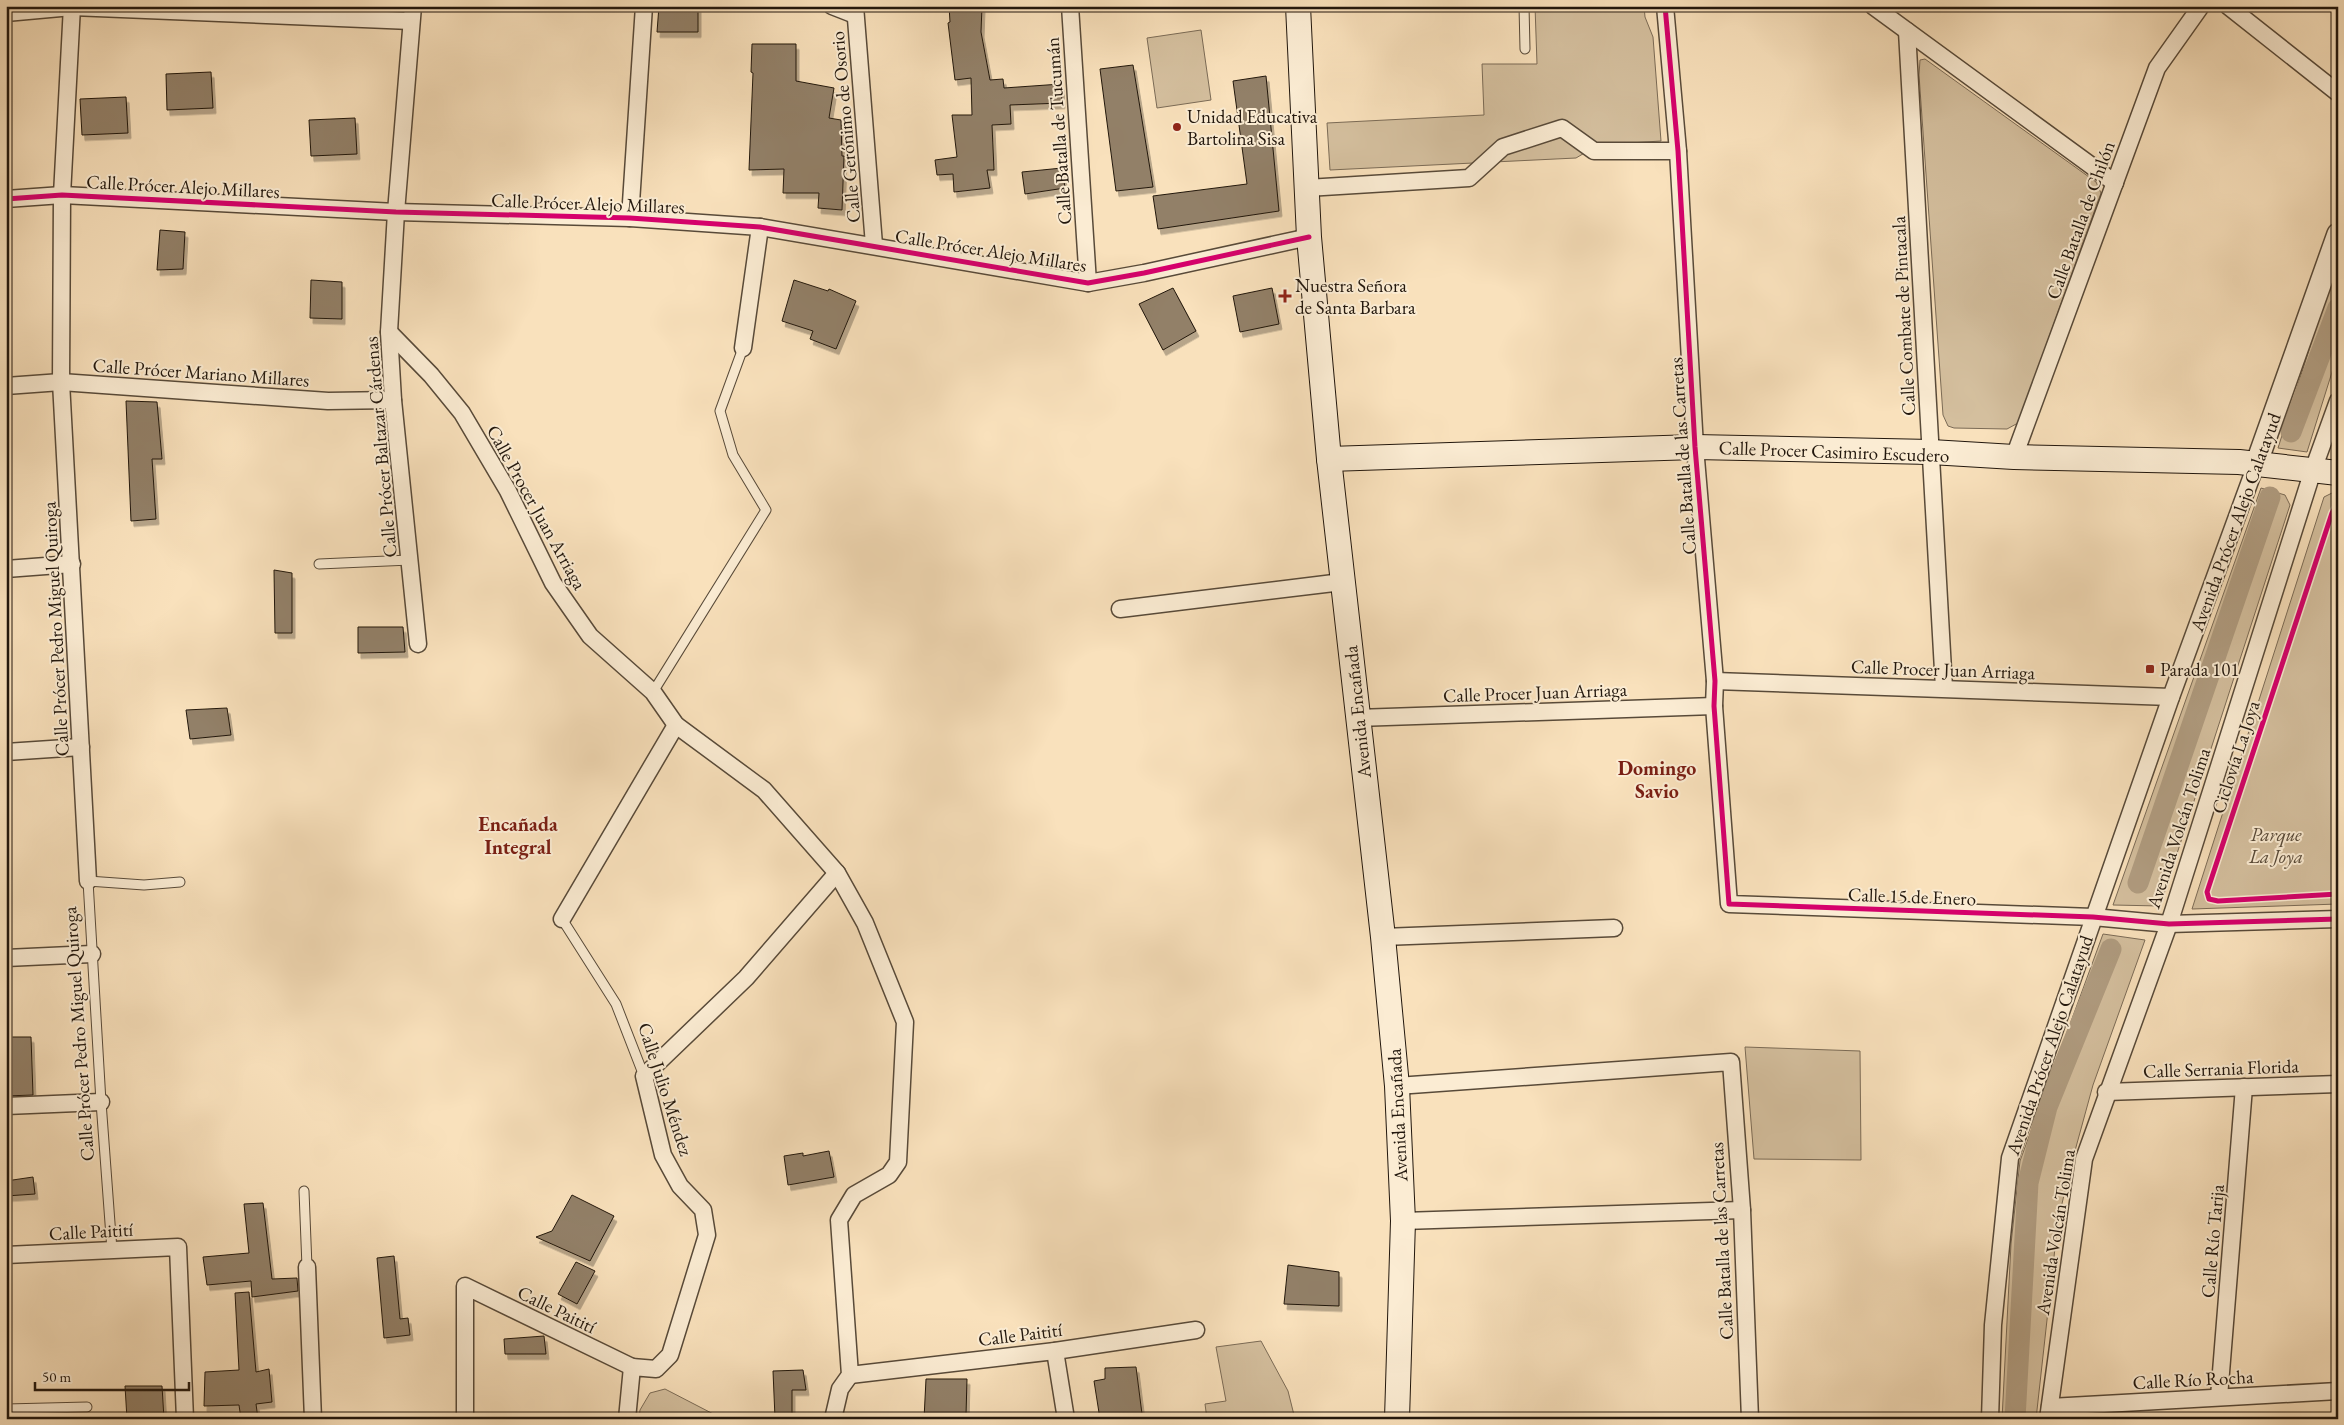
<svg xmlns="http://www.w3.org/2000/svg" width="2344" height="1425" font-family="'EB Garamond',serif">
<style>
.green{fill:#d4bf9e;stroke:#7b6b56}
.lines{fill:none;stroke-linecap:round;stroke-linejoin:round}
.canal{stroke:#b09c80;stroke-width:21}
.building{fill:#928068;stroke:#22170d;filter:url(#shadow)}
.service-casing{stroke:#584a39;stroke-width:11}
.minor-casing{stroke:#584a39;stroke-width:19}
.tertiary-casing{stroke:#584a39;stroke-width:24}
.secondary-casing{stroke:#22170d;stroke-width:26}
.service{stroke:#fbecd3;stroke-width:9}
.minor{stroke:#fbecd3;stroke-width:16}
.tertiary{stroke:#fbecd3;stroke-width:21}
.secondary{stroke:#fbecd3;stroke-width:24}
.cycleway-casing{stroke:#fbecd3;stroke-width:8}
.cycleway{stroke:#d6006c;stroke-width:5}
.poi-dot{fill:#8f2418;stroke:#fbecd3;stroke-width:2}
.labels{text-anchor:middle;stroke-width:4;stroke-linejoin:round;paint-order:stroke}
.poi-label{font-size:19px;fill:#22170d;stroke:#fbecd3;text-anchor:start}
.street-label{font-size:19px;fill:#22170d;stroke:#fbecd3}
.park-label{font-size:19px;font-style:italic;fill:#574938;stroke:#fbecd3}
.neighbourhood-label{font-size:20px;font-weight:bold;fill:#7a1f14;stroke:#fbecd3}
</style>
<defs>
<filter id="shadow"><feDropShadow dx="3" dy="5.5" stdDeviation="0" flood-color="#0004"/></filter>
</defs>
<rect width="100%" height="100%" fill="#f9e1bc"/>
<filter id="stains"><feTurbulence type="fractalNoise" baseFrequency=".004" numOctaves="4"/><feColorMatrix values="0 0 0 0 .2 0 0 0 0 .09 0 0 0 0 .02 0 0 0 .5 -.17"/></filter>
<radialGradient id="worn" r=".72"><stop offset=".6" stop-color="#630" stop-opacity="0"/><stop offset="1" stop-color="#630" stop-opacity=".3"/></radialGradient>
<!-- green -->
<g class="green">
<polygon points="1535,6 1644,6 1645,17 1653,37 1661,141 1598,145 1576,158 1330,170 1327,123 1484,115 1482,64 1537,64"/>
<polygon points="1201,30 1211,100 1157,108 1147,38"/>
<polygon points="1925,59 2096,182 2101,193 2018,423 2007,429 1954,428 1948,426 1943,415 1919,75 1920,60"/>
<polygon points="2338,258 2338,353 2307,452 2278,448"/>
<polygon points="2261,488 2285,495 2290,505 2160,906 2113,905"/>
<polygon points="2338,490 2338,904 2192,909 2324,497"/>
<polygon points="2103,934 2145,940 2093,1085 2070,1169 2058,1221 2036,1419 2002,1419 2011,1244 2020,1161"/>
<polygon points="1745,1047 1860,1051 1861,1160 1754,1159"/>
<polygon points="1261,1341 1288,1391 1295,1419 1207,1419 1205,1404 1226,1401 1216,1347"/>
<polygon points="665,1389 723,1419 639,1419 640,1410 650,1393"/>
</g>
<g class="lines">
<!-- canal -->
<g class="canal">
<polyline points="2291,432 2338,308"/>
<polyline points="2138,883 2270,497"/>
<polyline points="2015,1419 2028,1183 2047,1107 2111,949"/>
</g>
</g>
<!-- building -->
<g class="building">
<polygon points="659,6 698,6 698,32 657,32"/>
<polygon points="949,6 982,6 981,32 990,80 1003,79 1004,88 1061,84 1062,103 1010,105 1011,124 992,125 994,170 987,170 990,188 954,192 953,174 937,175 935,160 957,157 952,115 972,115 971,78 955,80 948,23 950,22"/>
<polygon points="752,44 796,44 796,81 834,88 829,118 841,120 842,156 844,156 842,210 818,208 819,193 783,193 784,169 749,170 753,73 751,72"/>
<polygon points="1133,65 1153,187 1116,191 1100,69"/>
<polygon points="211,72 213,108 167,110 166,74"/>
<polygon points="1266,76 1279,211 1158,229 1153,196 1247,184 1233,81"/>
<polygon points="126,97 128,133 82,135 80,99"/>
<polygon points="355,118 357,154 311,156 309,120"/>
<polygon points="1062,168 1065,188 1025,194 1022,172"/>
<polygon points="160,230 185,232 183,269 157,270"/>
<polygon points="311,280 342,282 342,319 310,318"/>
<polygon points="794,280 828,291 829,289 856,301 836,349 810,339 813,331 782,321"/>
<polygon points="1173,288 1196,331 1163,350 1139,304"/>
<polygon points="1272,288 1279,324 1240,332 1233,296"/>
<polygon points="126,401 157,402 162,459 152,459 156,519 131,521"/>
<polygon points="274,570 292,573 292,633 275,633"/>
<polygon points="358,627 403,627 405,652 358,653"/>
<polygon points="227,708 231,735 190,739 186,710"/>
<polygon points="6,1037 31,1037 33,1095 6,1096"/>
<polygon points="829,1151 834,1177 788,1185 784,1156 803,1153 803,1156"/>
<polygon points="33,1177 35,1194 6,1196 6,1181"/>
<polygon points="572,1195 614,1216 590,1261 536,1237 552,1231"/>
<polygon points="263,1203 272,1279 297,1278 298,1291 252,1297 251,1281 207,1285 203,1257 249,1253 244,1204"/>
<polygon points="394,1256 400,1319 408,1318 410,1335 384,1338 377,1258"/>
<polygon points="576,1262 595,1271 577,1304 558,1294"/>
<polygon points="1288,1265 1339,1272 1339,1306 1284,1304"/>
<polygon points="249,1292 256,1372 269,1369 272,1402 256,1404 258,1419 241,1419 239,1405 204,1406 205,1372 239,1370 235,1293"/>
<polygon points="544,1336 546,1354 505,1354 504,1339"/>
<polygon points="1136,1367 1142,1414 1100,1419 1094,1381 1105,1379 1105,1368"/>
<polygon points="803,1370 806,1390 792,1390 792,1414 775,1418 773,1371"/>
<polygon points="926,1379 967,1379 966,1415 957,1415 956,1419 924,1419"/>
<polygon points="125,1386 162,1386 164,1419 127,1419"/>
</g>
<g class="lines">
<!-- service casing -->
<g class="service-casing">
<g id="service">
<polyline points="1524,6 1525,49"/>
<polyline points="319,564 410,560"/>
<polyline points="653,692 766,510 733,455 720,411 743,348"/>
<polyline points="562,919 616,1004 644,1076"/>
<polyline points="304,1191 307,1267"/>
<polyline points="112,1250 101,1102 88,881 144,885 180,882"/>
<polyline points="6,1409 87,1407"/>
</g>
</g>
<!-- minor casing -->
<g class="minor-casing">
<g id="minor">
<polyline points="72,6 62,195 61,382 88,881"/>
<polyline points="413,6 396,212 389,332 393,400 418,644"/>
<polyline points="832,6 855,15"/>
<polyline points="855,6 874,245"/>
<polyline points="1070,6 1088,283"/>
<polyline points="1665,6 1678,151 1695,447 1715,681 1714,706 1729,904 2093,917 2169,924 2338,919"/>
<polyline points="1873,6 2115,183"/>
<polyline points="2228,6 2338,93"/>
<polyline points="6,13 72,7 411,21"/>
<polyline points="1907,31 1944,688"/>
<polyline points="1307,188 1469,178 1503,147 1562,128 1594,151 1678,151"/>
<polyline points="6,199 62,195 396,212 630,218 760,227 1088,283 1144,273 1309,237"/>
<polyline points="630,218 644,6"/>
<polyline points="389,332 431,375 462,413 508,491 553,583 590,636 653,692 676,725 764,790 837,873 865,923 905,1022 898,1162 889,1175 854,1195 839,1220 850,1375 840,1389 833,1419"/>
<polyline points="743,348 760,227"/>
<polyline points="6,386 61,382 328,401 393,400"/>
<polyline points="2014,457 2157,68 2201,6"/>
<polyline points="6,569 72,564"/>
<polyline points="1120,609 1342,582"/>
<polyline points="1715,681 2171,697"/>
<polyline points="1357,718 1714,706"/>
<polyline points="6,752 81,747"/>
<polyline points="562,919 676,725"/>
<polyline points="1383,937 1614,928"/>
<polyline points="6,958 92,954"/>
<polyline points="1397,1086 1731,1062 1742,1210 1750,1419"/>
<polyline points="2106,1092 2338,1084"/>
<polyline points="6,1106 101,1102"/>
<polyline points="1403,1221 1742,1210"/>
<polyline points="6,1255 178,1247 185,1419"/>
<polyline points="307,1267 313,1419"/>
<polyline points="1055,1351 1066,1419"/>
<polyline points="850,1375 1055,1351 1196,1330"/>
<polyline points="2219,1397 2244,1087"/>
<polyline points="2050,1407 2338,1391"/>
<polyline points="465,1419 465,1286 632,1367"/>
<polyline points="627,1419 632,1367 656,1369 670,1355 707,1235 703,1210 680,1186 663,1155 644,1076 746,978 837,873"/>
<polyline points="1990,1419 1993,1325 2010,1158 2171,697 2257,462"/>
<polyline points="2048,1419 2084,1159 2169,924 2313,470 2338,401"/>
</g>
</g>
<!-- tertiary casing -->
<g class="tertiary-casing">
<polyline id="tertiary" points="2257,462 2338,234"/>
</g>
<!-- secondary casing -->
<g class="secondary-casing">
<g id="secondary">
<polyline points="1298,6 1309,237 1329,459 1383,937 1397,1086 1403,1221 1397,1419"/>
<polyline points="1329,459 1695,447 1931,452 2014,457 2239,462 2338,473"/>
</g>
</g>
<!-- service -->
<use href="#service" class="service"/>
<!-- minor -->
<use href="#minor" class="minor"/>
<!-- tertiary -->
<use href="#tertiary" class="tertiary"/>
<!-- secondary -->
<use href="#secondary" class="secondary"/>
<!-- cycleway casing -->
<g class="cycleway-casing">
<g id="cycleway">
<polyline points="1665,6 1678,151 1695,447 1715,681 1714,706 1729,904 2093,917 2169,924 2338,919"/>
<polyline points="6,199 62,195 396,212 630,218 760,227 1088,283 1144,273 1309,237"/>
<polyline points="2338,503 2332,513 2207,892 2209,899 2218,901 2338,894"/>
</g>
</g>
<!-- cycleway -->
<use href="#cycleway" class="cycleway"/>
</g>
<!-- markers -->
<g class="poi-dot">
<circle cx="1177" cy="127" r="5"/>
<path d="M1282.5 288.5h5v5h5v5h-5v5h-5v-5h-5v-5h5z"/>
<rect x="2145" y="664" width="10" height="10" rx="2.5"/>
</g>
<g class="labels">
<!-- poi labels -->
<g class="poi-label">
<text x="1187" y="123">Unidad Educativa<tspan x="1187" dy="22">Bartolina Sisa</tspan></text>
<text x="1295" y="292">Nuestra Señora<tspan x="1295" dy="22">de Santa Barbara</tspan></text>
<text x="2160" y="676">Parada 101</text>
</g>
<!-- street labels -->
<g class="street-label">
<text transform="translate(845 127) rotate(-95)" y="7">Calle Gerónimo de Osorio</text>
<text transform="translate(1058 131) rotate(-94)" y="7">Calle Batalla de Tucumán</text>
<text transform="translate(183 186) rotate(3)" y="7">Calle Prócer Alejo Millares</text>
<text transform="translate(588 203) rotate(2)" y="7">Calle Prócer Alejo Millares</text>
<text transform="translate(2080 220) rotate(-70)" y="7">Calle Batalla de Chilón</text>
<text transform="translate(991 250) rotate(9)" y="7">Calle Prócer Alejo Millares</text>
<text transform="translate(1903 316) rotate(-93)" y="7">Calle Combate de Pintacala</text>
<text transform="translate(201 372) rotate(4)" y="7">Calle Prócer Mariano Millares</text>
<text transform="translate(380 447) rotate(-95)" y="7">Calle Prócer Baltazar Cárdenas</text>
<text transform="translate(1834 451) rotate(2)" y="7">Calle Procer Casimiro Escudero</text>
<text transform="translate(1682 456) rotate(-94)" y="7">Calle Batalla de las Carretas</text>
<text transform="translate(537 507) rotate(61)" y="7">Calle Procer Juan Arriaga</text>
<text transform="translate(2235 522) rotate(-70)" y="7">Avenida Prócer Alejo Calatayud</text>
<text transform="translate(55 629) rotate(-93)" y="7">Calle Prócer Pedro Miguel Quiroga</text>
<text transform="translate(1943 669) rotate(2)" y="7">Calle Procer Juan Arriaga</text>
<text transform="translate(1535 692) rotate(-2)" y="7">Calle Procer Juan Arriaga</text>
<text transform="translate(1357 712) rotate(-96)" y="7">Avenida Encañada</text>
<text transform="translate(2235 757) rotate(-72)" y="7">Ciclovía La Joya</text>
<text transform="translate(2178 828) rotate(-72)" y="7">Avenida Volcán Tolima</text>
<text transform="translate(1912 896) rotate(2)" y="7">Calle 15 de Enero</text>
<text transform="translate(78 1034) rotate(-94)" y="7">Calle Prócer Pedro Miguel Quiroga</text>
<text transform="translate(2049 1045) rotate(-71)" y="7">Avenida Prócer Alejo Calatayud</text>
<text transform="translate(2221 1068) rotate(-2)" y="7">Calle Serrania Florida</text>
<text transform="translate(666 1089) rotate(72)" y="7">Calle Julio Méndez</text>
<text transform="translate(1397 1115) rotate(-93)" y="7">Avenida Encañada</text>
<text transform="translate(91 1231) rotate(-3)" y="7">Calle Paitití</text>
<text transform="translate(2055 1232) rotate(-81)" y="7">Avenida Volcán Tolima</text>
<text transform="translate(1721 1241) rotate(-93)" y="7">Calle Batalla de las Carretas</text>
<text transform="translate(2212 1241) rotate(-85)" y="7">Calle Río Tarija</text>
<text transform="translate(557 1309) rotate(26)" y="7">Calle Paitití</text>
<text transform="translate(1020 1334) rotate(-7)" y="7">Calle Paitití</text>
<text transform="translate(2193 1379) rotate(-3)" y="7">Calle Río Rocha</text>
</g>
<!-- park labels -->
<g class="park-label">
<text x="2276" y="841">Parque<tspan x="2276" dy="22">La Joya</tspan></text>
</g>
<!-- neighbourhood labels -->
<g class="neighbourhood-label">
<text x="1657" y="775">Domingo<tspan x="1657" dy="23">Savio</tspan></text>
<text x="518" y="831">Encañada<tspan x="518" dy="23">Integral</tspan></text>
</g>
</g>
<!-- margin -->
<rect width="2344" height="1425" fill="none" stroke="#f9e1bc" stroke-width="25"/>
<rect x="8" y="8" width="2329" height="1410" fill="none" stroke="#22170d" stroke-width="2.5"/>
<rect x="12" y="12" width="2319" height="1400" fill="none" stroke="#22170d"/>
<!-- scale -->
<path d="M35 1382v8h154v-8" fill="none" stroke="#22170d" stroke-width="2.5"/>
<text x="42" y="1382" font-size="15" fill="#22170d" stroke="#fbecd3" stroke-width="4" paint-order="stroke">50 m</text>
<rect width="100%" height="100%" filter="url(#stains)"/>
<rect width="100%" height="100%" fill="url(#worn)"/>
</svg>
